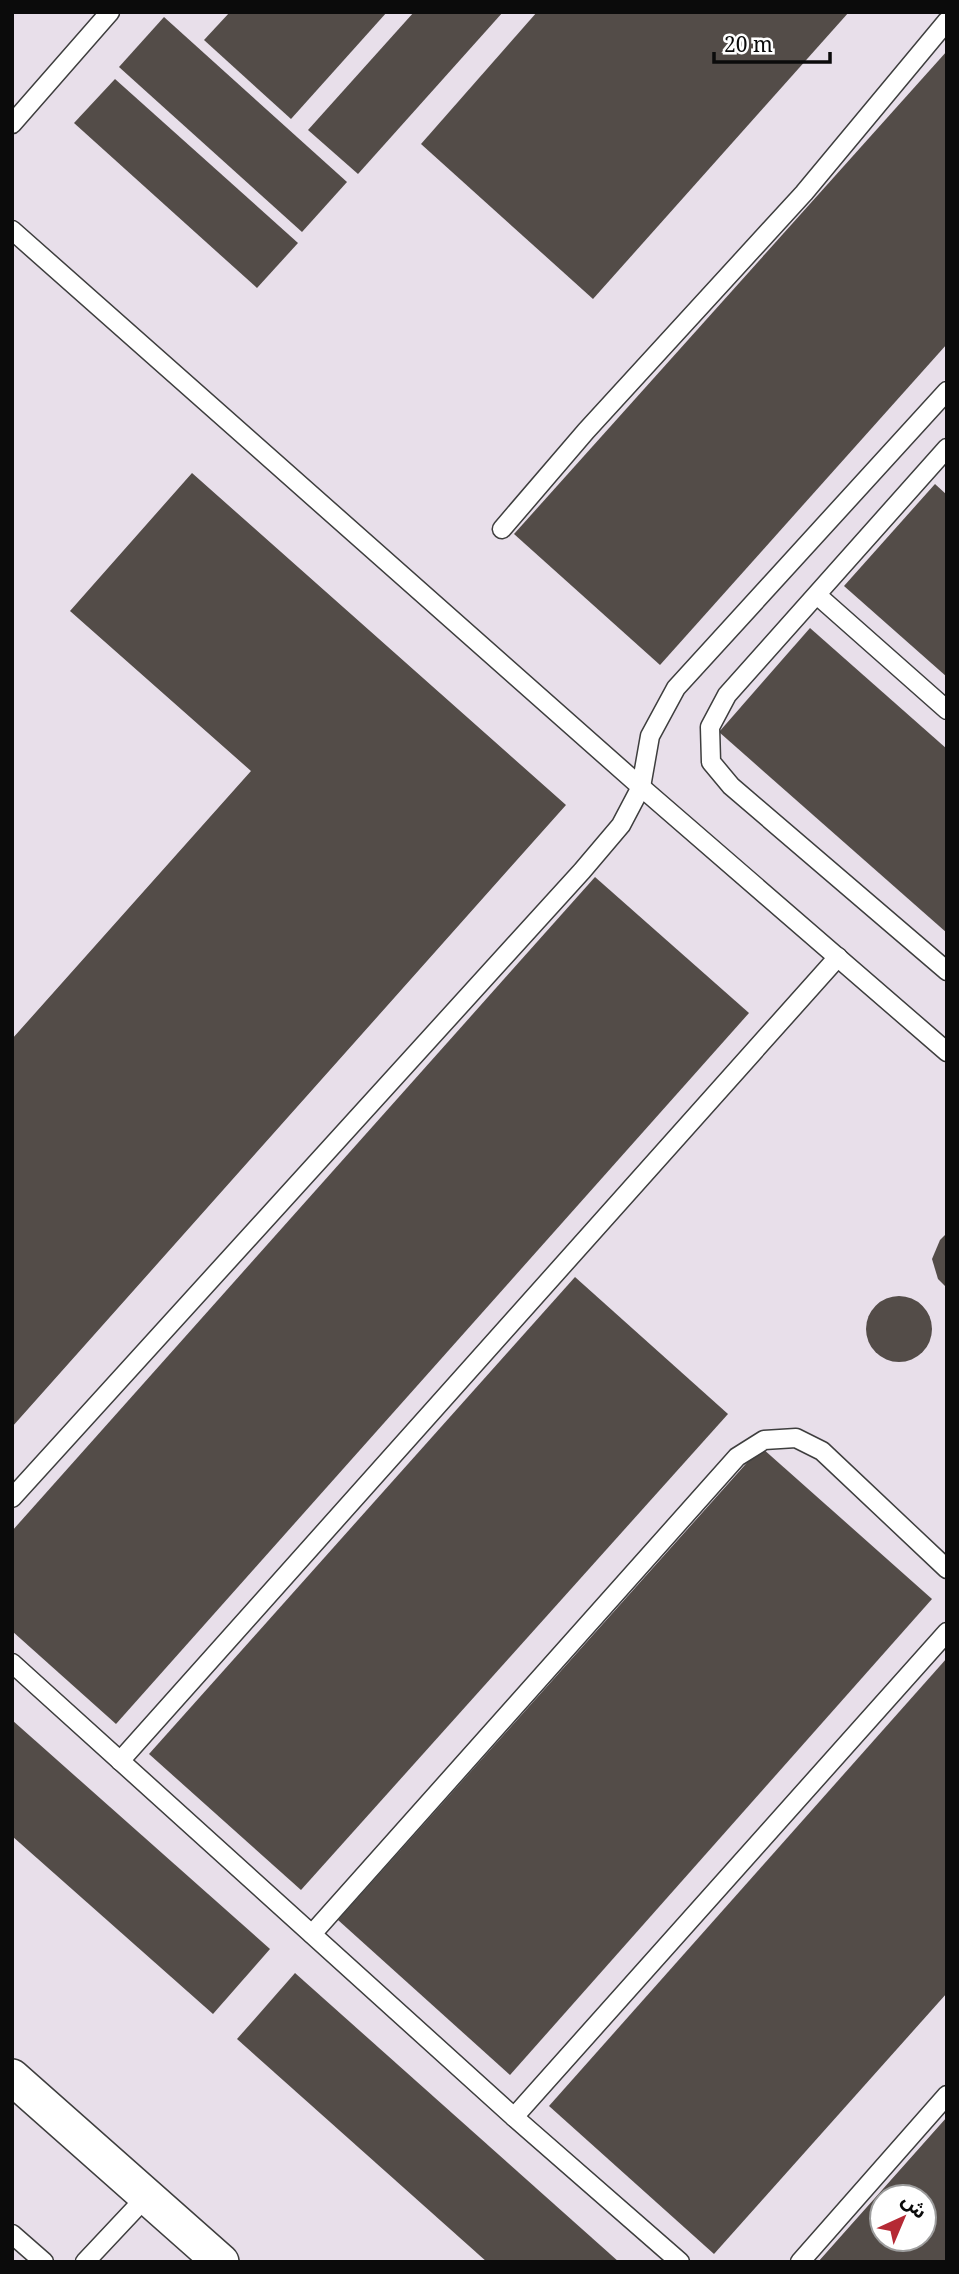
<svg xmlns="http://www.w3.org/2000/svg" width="959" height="2274" font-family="'Noto Serif','Noto Sans Arabic',serif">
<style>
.industrial{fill:#e8dfea;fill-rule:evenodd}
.building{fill:#534c48;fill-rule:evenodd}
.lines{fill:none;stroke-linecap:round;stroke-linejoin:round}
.service-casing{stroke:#3e3e3e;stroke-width:21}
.minor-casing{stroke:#3e3e3e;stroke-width:38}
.service{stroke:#fff;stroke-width:18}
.minor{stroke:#fff;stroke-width:35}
</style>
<rect width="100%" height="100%" fill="#fefaea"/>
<!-- industrial -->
<path class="industrial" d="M12,12H947V2262H12ZM882,2197H924V2239H882Z"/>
<!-- building -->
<g class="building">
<polygon points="230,12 387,12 291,119 204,40"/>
<polygon points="414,12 503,12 358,174 308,130"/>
<polygon points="537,12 849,12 593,299 421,144"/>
<polygon points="164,17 347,182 302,232 119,67"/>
<polygon points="947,51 947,344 660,665 514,534"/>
<polygon points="115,79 298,243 257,288 74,123"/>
<polygon points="192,473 566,805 12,1427 12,1039 251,771 70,611"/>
<polygon points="935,484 947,495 947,677 844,586"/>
<polygon points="810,628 947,749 947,933 719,732"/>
<polygon points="595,877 749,1013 116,1724 12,1631 12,1531"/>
<polygon points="947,1233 947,1288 938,1279 932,1259 940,1240"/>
<polygon points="575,1277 728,1414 301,1890 149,1754"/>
<circle cx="899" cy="1329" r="33"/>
<polygon points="761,1447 932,1599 510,2075 338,1920"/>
<polygon points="947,1658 947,1993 714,2254 549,2106"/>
<polygon points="12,1720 270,1949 213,2014 12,1836"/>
<polygon points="295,1973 619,2262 487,2262 237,2039"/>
<path d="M947,2117V2259L944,2262H818ZM882,2197H924V2239H882Z"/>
</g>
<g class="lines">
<!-- service casing -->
<g class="service-casing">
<g id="service">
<polyline points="12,124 110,12"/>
<polyline points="12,230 641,787 947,1052"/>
<polyline points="947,448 727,695 710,727 711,762 731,786 947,971"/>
<polyline points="502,529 586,431 804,193 947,21"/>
<polyline points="817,595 947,710"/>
<polyline points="12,1498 582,871 621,825 641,787 650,736 676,688 947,391"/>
<polyline points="12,1663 514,2117 680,2262"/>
<polyline points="120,1761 838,957"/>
<polyline points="312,1934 737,1457 764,1440 796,1438 822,1451 947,1569"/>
<polyline points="514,2117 947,1632"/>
<polyline points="12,2234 44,2262"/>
<polyline points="85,2262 147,2196"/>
<polyline points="800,2262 947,2095"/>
</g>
</g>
<!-- minor casing -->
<g class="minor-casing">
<polyline id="minor" points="12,2077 221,2262"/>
</g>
<!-- service -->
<use href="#service" class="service"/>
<!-- minor -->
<use href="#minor" class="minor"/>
</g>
<!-- border -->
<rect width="959" height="2274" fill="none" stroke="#0b0b0b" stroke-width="28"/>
<!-- north arrow -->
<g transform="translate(903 2218) rotate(44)"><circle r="33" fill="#ffffff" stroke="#9d9d9d" stroke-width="2"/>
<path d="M0-5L12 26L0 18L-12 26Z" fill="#b52934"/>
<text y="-10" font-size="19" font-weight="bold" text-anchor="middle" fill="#0b0b0b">ش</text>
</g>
<!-- scale -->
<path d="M714 52v10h116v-10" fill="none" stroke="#0b0b0b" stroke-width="3.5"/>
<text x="724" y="52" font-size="21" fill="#0b0b0b" stroke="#ffffff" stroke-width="5" paint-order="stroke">20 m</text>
</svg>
